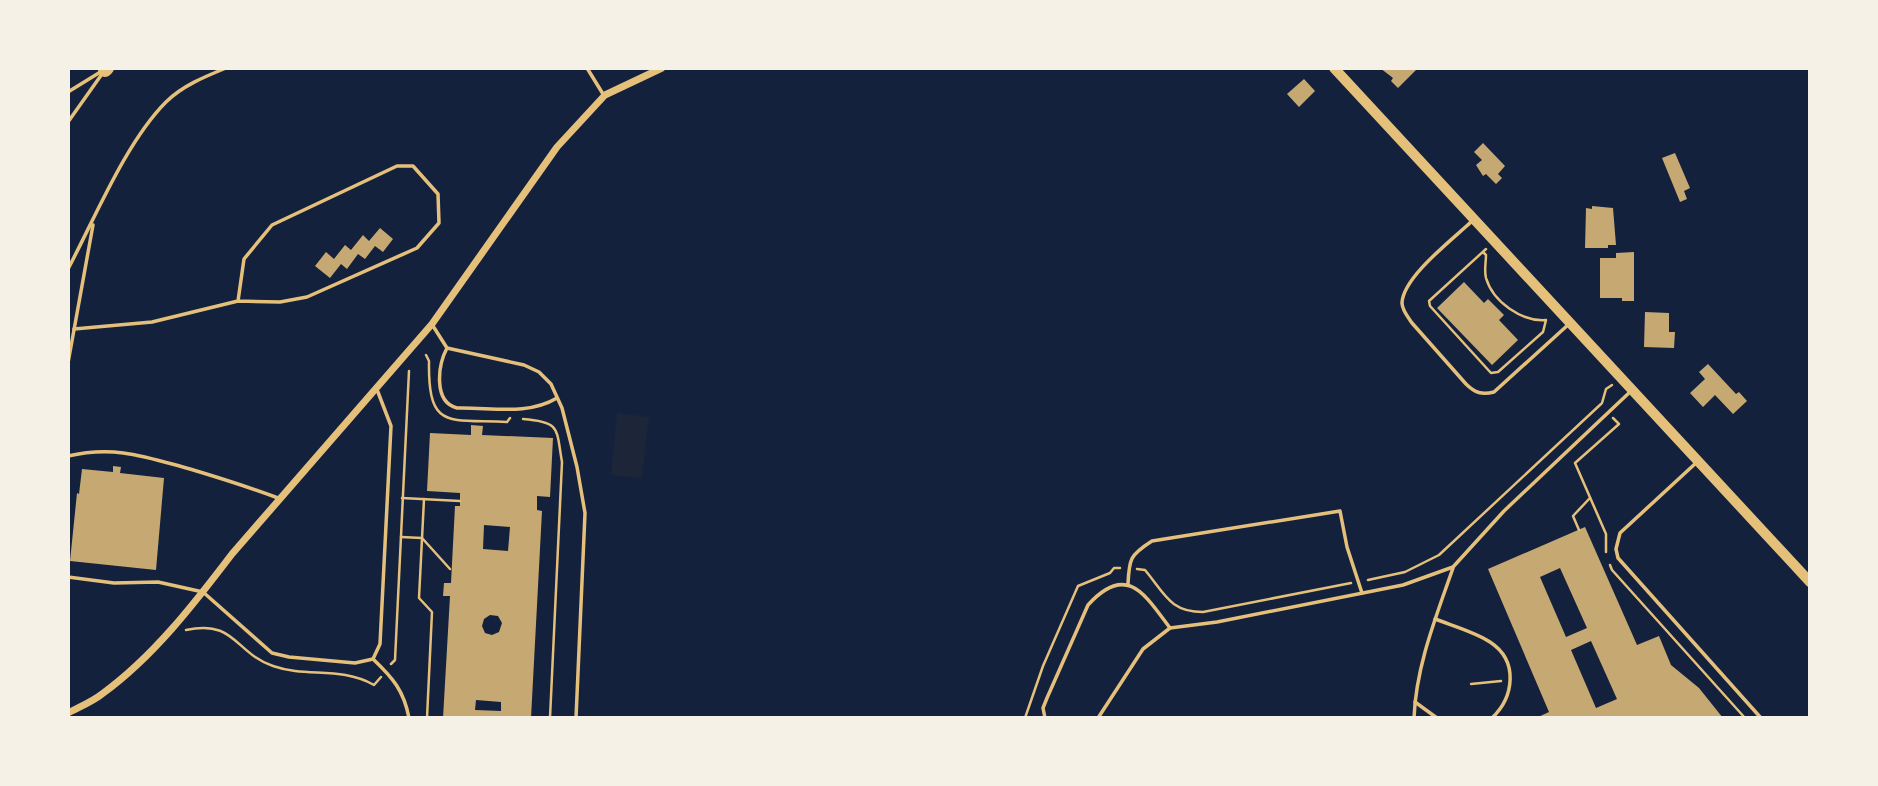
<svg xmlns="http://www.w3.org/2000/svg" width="1878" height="786" font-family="'Public Sans',sans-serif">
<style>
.green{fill:#1d2539}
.building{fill:#c6a872;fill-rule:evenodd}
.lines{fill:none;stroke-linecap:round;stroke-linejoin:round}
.path{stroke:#e5c07b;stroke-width:2.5}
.service{stroke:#e5c07b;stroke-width:3.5}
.minor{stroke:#e5c07b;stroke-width:7}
.secondary{stroke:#e5c07b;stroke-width:10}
.motorway{stroke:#e5c07b;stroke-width:14}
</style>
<rect width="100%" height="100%" fill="#14213d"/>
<!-- green -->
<polygon class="green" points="617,413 649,417 642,478 611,475"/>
<!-- building -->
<g class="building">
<polygon points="1380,68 1418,68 1398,88 1391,81 1393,78"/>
<polygon points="1304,79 1315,91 1299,107 1287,94"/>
<polygon points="1483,143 1505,166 1498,174 1502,178 1496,184 1486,174 1483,176 1476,165 1482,160 1474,152"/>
<polygon points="1675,153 1690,188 1684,191 1687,199 1680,202 1662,158"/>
<polygon points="1592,206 1613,208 1616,245 1608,245 1608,248 1585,248 1586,208 1592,209"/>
<polygon points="380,228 393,239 383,252 375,246 365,259 358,254 347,269 341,264 330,278 315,266 326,252 334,259 345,245 351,250 363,235 369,241"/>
<polygon points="1634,252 1634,301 1622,301 1622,298 1600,298 1600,258 1616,258 1616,253"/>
<polygon points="1464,282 1484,303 1488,299 1504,315 1499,320 1518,340 1492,365 1437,308"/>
<polygon points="1645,312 1669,313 1669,332 1675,332 1674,348 1644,347"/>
<polygon points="1708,364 1736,394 1739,392 1747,401 1733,414 1715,395 1703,407 1690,393 1705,379 1699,372"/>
<path d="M471,425L483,426L482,435L553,438L550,497L537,496V510L542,511L531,718H443L450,596H443L444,583H451L455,506H460V493L427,491L430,433L471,435ZM484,525L510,527L508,551L483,549ZM490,615L498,616L502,623L499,632L492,635L485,633L482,626L484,619ZM476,700L501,702V711L475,710Z"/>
<polygon points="113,466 121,467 120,473 164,478 156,570 70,561 77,493 79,494 82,469 113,472"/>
<path d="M1585,527L1637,645L1659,636L1671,665L1699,688L1723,718H1536L1549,712L1488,569ZM1560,568L1587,628L1566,637L1540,577ZM1591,641L1617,699L1596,708L1571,650Z"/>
</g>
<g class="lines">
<!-- path -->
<g class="path">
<path d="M1483,252L1486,255C1486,263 1484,270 1486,278C1493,302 1522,322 1546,320L1543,332L1498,372L1491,373L1430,306L1429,301L1486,249"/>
<path d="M426,355L429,361C428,431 448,419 507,422L510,418"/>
<polyline points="1602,403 1606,389 1612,385"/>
<path d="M523,419C561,422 556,428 562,462L550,718"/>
<polyline points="402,498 460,501"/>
<polyline points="424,499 419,598 432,612 427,718"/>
<polyline points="1579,530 1573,516 1590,498"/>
<polyline points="401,537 422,538 450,569"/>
<polyline points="1606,552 1606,534 1575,463 1619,424 1613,418"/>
<polyline points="1610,565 1612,570 1745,718"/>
<path d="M1137,569L1145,570C1165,594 1170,612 1203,612L1351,583"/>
<polyline points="1368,580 1405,572 1439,555 1601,404"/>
<path d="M186,630C235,619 235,653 273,666C307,678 340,666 374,685L381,677"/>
<polyline points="391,664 395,660 409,371"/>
<polyline points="1471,684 1501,681"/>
<polyline points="1025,718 1043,666 1078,586 1110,573 1114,568 1120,568"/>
</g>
<!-- service -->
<g class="service">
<polyline points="587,68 603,94"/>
<polyline points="68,92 102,71"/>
<polyline points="68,122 102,74"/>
<path d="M1471,222C1453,239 1403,277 1402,303C1402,310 1408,317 1412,323L1466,384C1475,393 1482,395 1494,392L1569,324"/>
<path d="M68,269C95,218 126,142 166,102C182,86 204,77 226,68"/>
<polyline points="433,326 447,348 524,365 539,372 551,384 562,408 577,467 585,513 576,718"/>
<polyline points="74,329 152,322 238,301 280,302 307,297 417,248 439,223 438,194 413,166 397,166 272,225 244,259 238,301"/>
<path d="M447,348C438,365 433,402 457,408C491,407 527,416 557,398"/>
<polyline points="68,363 93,225"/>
<path d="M68,456C115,445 146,457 190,469C220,478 249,487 278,498"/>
<polyline points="1697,462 1620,533 1616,549 1618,558 1761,718"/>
<polyline points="68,577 114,583 158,582 203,592 272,653 289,657 355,663 373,659 380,644 391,426 376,387"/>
<path d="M1128,584C1129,559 1130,555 1152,541L1340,511L1347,547L1362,593"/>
<path d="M1435,619C1453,626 1475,632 1490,642C1519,661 1514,697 1492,718"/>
<polyline points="1170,628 1217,622 1403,585 1453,567 1504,511 1631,391"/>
<path d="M373,659C393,678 404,691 409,718"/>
<polyline points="1415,702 1437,718"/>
<path d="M1045,718L1043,708L1047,698L1088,605C1127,562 1145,595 1170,628L1143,649L1098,718"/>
<path d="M1414,718C1416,666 1436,617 1453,568"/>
</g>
<!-- minor -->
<path class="minor" d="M68,713C79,707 92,702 102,694C153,657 194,604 232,554L432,324L557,147L605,95L662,68"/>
<!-- secondary -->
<polyline class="secondary" points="1334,68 1810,582"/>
<!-- motorway -->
<polyline class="motorway" points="105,70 107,68"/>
</g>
<!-- border -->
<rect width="1878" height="786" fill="none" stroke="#f6f1e7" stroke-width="140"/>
</svg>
